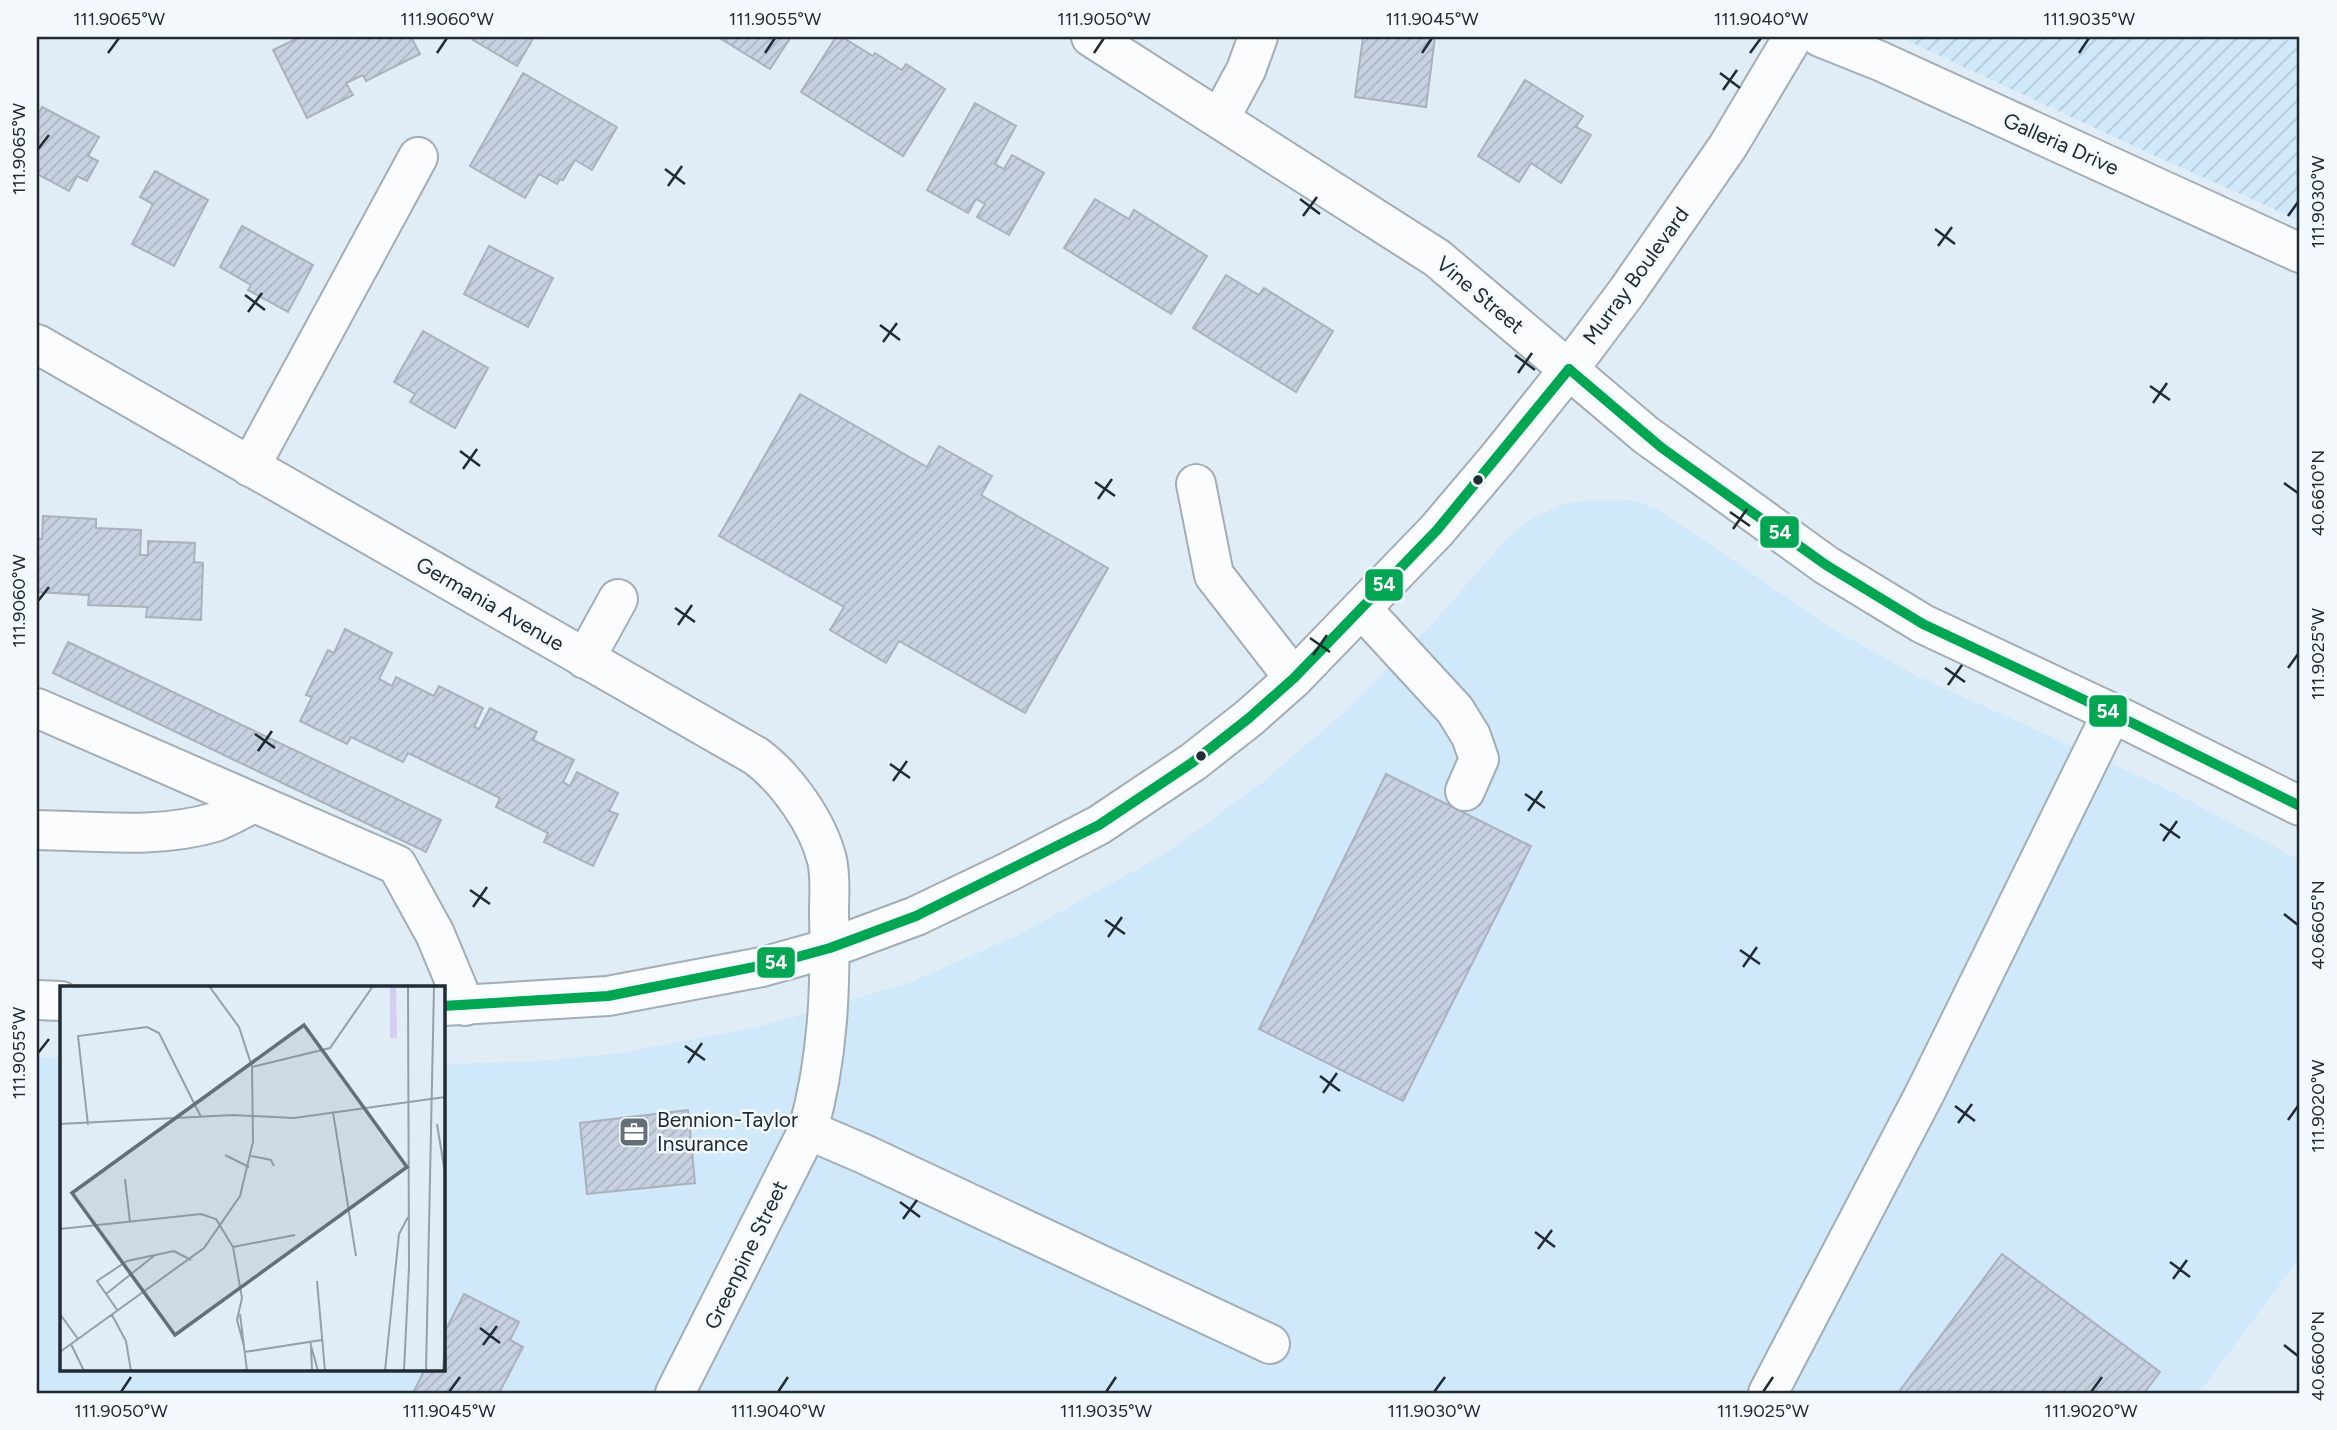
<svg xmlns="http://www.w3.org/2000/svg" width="2337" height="1430" font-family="Figtree,sans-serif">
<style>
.built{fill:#cfe9fa}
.industrial{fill:url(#industrial-furrows)}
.building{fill:url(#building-hatch);stroke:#aab1ba;stroke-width:2}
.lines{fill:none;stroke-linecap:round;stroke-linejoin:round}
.minor-casing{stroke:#a2adb5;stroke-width:42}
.major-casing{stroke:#a2adb5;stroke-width:42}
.minor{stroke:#fafcfe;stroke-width:38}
.major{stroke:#fafcfe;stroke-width:38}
.bus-1-casing{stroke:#f3f9fd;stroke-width:16}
.bus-1{stroke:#00a651;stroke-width:10}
.ticks{fill:none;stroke:#212b33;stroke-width:2.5}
.bus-dot{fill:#212b33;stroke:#f3f9fd;stroke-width:2.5}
.labels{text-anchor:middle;stroke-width:5;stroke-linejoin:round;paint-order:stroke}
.street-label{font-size:21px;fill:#212b33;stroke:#f3f9fd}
.poi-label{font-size:21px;fill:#212b33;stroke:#f3f9fd;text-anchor:start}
.inset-road{fill:none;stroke:#949fa8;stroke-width:2}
.view{fill:#646f77;fill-opacity:0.15;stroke:#646f77;stroke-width:3.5}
.inset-edge{fill:none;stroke:#212b33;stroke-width:3.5}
.line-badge{stroke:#f3f9fd;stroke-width:2.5}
.badge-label{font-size:19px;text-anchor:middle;font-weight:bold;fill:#fff}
.neatline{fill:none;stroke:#212b33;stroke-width:2.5}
.ticks-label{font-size:18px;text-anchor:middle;fill:#212b33}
</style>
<defs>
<pattern id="industrial-furrows" width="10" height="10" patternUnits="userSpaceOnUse" patternTransform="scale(1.75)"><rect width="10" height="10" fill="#cfe9fa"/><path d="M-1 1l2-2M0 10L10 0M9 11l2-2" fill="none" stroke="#b1c8d7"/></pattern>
<pattern id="building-hatch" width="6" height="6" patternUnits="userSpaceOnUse" patternTransform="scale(1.75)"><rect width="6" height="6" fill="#c8d1e2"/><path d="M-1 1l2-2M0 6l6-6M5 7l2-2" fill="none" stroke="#acb4c2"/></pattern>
</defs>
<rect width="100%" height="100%" fill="#e0edf6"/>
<!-- built -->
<polygon class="built" points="1595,499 1630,500 1658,509 1833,629 1917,676 2165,788 2300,860 2300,1257 2199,1393 37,1393 37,1057 61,1058 61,1369 443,1369 443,1064 522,1062 615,1054 758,1027 909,983 1018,935 1166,853 1259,785 1349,708 1433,623 1510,535 1533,518 1561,505"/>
<!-- industrial -->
<polygon class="industrial" points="1899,37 2300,37 2300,221 2147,152"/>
<!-- building -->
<g class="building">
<polygon points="300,37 411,37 420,54 366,81 363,75 346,83 353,95 307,118 273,50"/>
<polygon points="475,37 534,37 517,66 473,40"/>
<polygon points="718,37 791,37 770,69"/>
<polygon points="836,37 842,37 873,56 875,53 902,70 906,64 945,89 903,156 801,92"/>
<polygon points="1363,37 1435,37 1426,107 1355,97"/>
<polygon points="523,73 617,127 592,170 575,160 563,180 560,179 557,184 539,174 525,198 470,166"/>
<polygon points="1525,80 1583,116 1576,127 1591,135 1561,183 1531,163 1519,182 1478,156"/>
<polygon points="975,103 1016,126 995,164 1004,169 1012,155 1044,173 1009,235 977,217 985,204 976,199 968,213 927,190"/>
<polygon points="42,107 99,137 88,156 98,161 87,181 77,176 69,191 37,174 37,117"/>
<polygon points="155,171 208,200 174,266 132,244 153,204 140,197"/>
<polygon points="1095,199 1129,219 1134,210 1207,256 1171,314 1064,248"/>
<polygon points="242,226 313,265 288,312 248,290 251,285 220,267"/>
<polygon points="489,246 553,278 528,327 464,294"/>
<polygon points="1226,275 1259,295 1264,288 1333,331 1296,392 1193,328"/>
<polygon points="423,331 488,368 455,428 410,402 415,394 394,382"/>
<polygon points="800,394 927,467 939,446 992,476 981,495 1108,568 1025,713 899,641 886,663 830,630 844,607 719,536"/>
<polygon points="43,516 96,519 96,528 141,530 140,555 148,555 148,541 195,543 194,562 203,563 201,620 146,617 147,607 88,605 89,595 37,592 37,519 37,539 42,539"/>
<polygon points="345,629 392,653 379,679 392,686 396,677 434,696 439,686 483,708 474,727 479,729 490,708 537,732 533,740 574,760 563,782 570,786 577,772 618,793 609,811 618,814 593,866 544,842 548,833 496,807 500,798 408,753 403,762 351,737 347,744 300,721 312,697 306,695 328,650 334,653"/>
<polygon points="68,642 441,820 426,852 53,673"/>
<polygon points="1386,774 1531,846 1403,1101 1259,1029"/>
<polygon points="688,1110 695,1183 587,1194 580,1123"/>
<polygon points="2002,1254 2160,1372 2144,1393 1898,1393"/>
<polygon points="464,1294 519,1322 510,1340 523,1347 499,1393 413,1393 425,1369 443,1369 443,1335"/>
</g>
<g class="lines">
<!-- minor casing -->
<g class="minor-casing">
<g id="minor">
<polyline points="1091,37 1437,258 1646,435 1826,565 1923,624 2112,713 2300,806"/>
<polyline points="1820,37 1880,61 2300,253"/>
<polyline points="1220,118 1246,70 1258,37"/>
<path d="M37,344L756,756C786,778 818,823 827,860C831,877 829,897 829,913C831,987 828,1060 808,1130L675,1393"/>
<polyline points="250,467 418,157"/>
<polyline points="1196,484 1214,575 1294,678"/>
<polyline points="1362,609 1455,710 1471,736 1479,759 1465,791"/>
<polyline points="585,659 618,599"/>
<polyline points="37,708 397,865 435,934 465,1006"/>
<path d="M37,830C95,831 159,839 215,822C228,817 241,809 254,803"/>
<polyline points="808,1130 864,1154 1270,1344"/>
<polyline points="1768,1393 1925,1093 2112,713"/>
</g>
</g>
<!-- major casing -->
<g class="major-casing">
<g id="major">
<polyline points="37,1000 61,1001"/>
<polyline points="443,1006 608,996 762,967 830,948 916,916 1008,872 1099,825 1193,762 1249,718 1294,678 1437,530 1498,458 1569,369 1626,293 1728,146 1793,37"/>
</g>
</g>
<!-- minor -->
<use href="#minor" class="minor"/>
<!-- major -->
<use href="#major" class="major"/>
<!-- bus-1 casing -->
<g class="bus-1-casing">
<g id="bus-1">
<polyline points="1569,369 1662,448 1826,565 1923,624 2112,713 2300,806"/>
<polyline points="443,1006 608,996 779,962 830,948 916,916 1099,825 1193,762 1249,718 1294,678 1437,530 1569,369"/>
</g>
</g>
<!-- bus-1 -->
<use href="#bus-1" class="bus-1"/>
</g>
<!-- ticks -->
<path class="ticks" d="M108,53L119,38M437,53L447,38M765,53L775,38M1094,53L1104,38M1422,53L1432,38M1750,53L1761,38M2079,53L2089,38M1720,73L1740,88M1723,90L1737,70M38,149L49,135M665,169L685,184M668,186L682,166M1300,199L1320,214M1303,216L1317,197M2288,216L2298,202M1935,229L1955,244M1938,246L1952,227M245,295L265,310M248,312L262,293M880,325L900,340M883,342L897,323M1515,355L1535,370M1518,373L1532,353M2150,386L2170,400M2153,403L2167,383M460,451L480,466M463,469L477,449M1095,482L1115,496M2284,483L2298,493M1098,499L1112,479M1730,512L1750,526M1733,529L1747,509M38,601L49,587M675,608L695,622M678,625L692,605M1310,638L1330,652M1313,655L1327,635M1945,668L1965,682M2288,668L2298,654M1948,685L1962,665M255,734L275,748M258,751L272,731M890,764L910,778M893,781L907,761M1525,794L1545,808M1528,811L1542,791M2160,824L2180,838M2163,841L2177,821M470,890L490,904M473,907L487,887M2284,914L2298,925M1105,920L1125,934M1108,937L1122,917M1740,950L1760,964M1743,967L1757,947M685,1046L705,1060M38,1053L49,1039M688,1063L702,1043M1320,1076L1340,1091M1323,1093L1337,1073M1955,1106L1975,1121M2288,1120L2298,1106M1958,1123L1972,1104M900,1202L920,1217M903,1219L917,1200M1535,1232L1555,1247M1538,1249L1552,1230M2170,1262L2190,1277M2173,1279L2187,1260M480,1328L500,1343M483,1345L497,1326M2284,1345L2298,1356M121,1392L131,1377M449,1392L460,1377M778,1392L788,1377M1106,1392L1116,1377M1434,1392L1445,1377M1763,1392L1773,1377M2091,1392L2102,1377"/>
<!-- icons -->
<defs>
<g id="office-square" transform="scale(1.575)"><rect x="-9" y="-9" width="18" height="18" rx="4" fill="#646f77" stroke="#f3f9fd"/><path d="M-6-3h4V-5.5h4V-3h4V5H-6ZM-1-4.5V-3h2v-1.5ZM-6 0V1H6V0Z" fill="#fff"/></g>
</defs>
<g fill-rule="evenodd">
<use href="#office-square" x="634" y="1132"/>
</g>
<!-- markers -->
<g class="bus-dot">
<circle cx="1478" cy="480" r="6"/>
<circle cx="1201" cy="756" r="6"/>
</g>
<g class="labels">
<!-- street labels -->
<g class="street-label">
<text transform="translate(2061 144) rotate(24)" y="7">Galleria Drive</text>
<text transform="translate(1636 276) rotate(-54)" y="7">Murray Boulevard</text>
<text transform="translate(1480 295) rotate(40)" y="7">Vine Street</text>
<text transform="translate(490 604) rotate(30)" y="7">Germania Avenue</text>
<text transform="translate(746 1255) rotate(-64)" y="7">Greenpine Street</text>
</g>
<!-- poi labels -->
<g class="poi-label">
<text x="657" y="1127">Bennion-Taylor<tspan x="657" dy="24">Insurance</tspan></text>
</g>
</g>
<!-- overview -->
<g transform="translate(60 986)">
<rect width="385" height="385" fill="#e0edf6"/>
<path d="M330,0H336L337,52H330Z" fill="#d6cef0"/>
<path class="inset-road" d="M192,81L270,62L313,0M273,126L296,270M0,138L173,129L234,132L385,111M377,138L385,187M28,139L18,50L87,41L99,47L141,131M165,169L189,181M191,170L211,174L214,180M65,193L70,236M0,243L141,228L156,233L173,261L182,312L177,334L184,360M173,261L235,249M257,295L265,385M46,308L95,269M58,325L37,295L67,275L114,265L131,274M0,328L18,353M180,328L187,385M52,329L66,355L71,385M250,356L258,385M11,358L24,385M251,362L252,385M192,365L242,357M0,366L144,262L180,210L193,156L192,81L179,41L149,0M184,366L262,354M325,385L339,248L348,231M344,385L349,281L348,0M366,385L374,0M383,385L385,358"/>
<path class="view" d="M244,39L347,181L115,349L12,207Z"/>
<rect width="385" height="385" class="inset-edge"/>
</g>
<g class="line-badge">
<rect x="1759" y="515" width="41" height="34" rx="7" fill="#00a651"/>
<rect x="1364" y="568" width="40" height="34" rx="7" fill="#00a651"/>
<rect x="2088" y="694" width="40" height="34" rx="7" fill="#00a651"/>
<rect x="756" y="946" width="40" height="33" rx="7" fill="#00a651"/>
</g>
<g class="badge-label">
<text x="1780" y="539">54</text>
<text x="1384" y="591">54</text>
<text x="2108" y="718">54</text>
<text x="776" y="969">54</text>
</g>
<!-- border -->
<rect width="2337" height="1430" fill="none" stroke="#f3f9fd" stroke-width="77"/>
<rect x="38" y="38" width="2260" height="1354" class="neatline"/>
<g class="ticks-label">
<text x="119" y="25">111.9065°W</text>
<text x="447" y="25">111.9060°W</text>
<text x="775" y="25">111.9055°W</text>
<text x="1104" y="25">111.9050°W</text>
<text x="1432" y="25">111.9045°W</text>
<text x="1761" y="25">111.9040°W</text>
<text x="2089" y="25">111.9035°W</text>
<text transform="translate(19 149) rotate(-90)" y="6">111.9065°W</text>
<text transform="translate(2318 202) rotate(-90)" y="6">111.9030°W</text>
<text transform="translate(2318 493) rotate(-90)" y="6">40.6610°N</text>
<text transform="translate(19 601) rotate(-90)" y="6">111.9060°W</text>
<text transform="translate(2318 654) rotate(-90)" y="6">111.9025°W</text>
<text transform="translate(2318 925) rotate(-90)" y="6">40.6605°N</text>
<text transform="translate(19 1053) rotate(-90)" y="6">111.9055°W</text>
<text transform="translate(2318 1106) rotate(-90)" y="6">111.9020°W</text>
<text transform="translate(2318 1356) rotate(-90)" y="6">40.6600°N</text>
<text x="121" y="1417">111.9050°W</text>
<text x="449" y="1417">111.9045°W</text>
<text x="778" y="1417">111.9040°W</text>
<text x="1106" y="1417">111.9035°W</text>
<text x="1434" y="1417">111.9030°W</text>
<text x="1763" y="1417">111.9025°W</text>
<text x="2091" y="1417">111.9020°W</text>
</g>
</svg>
